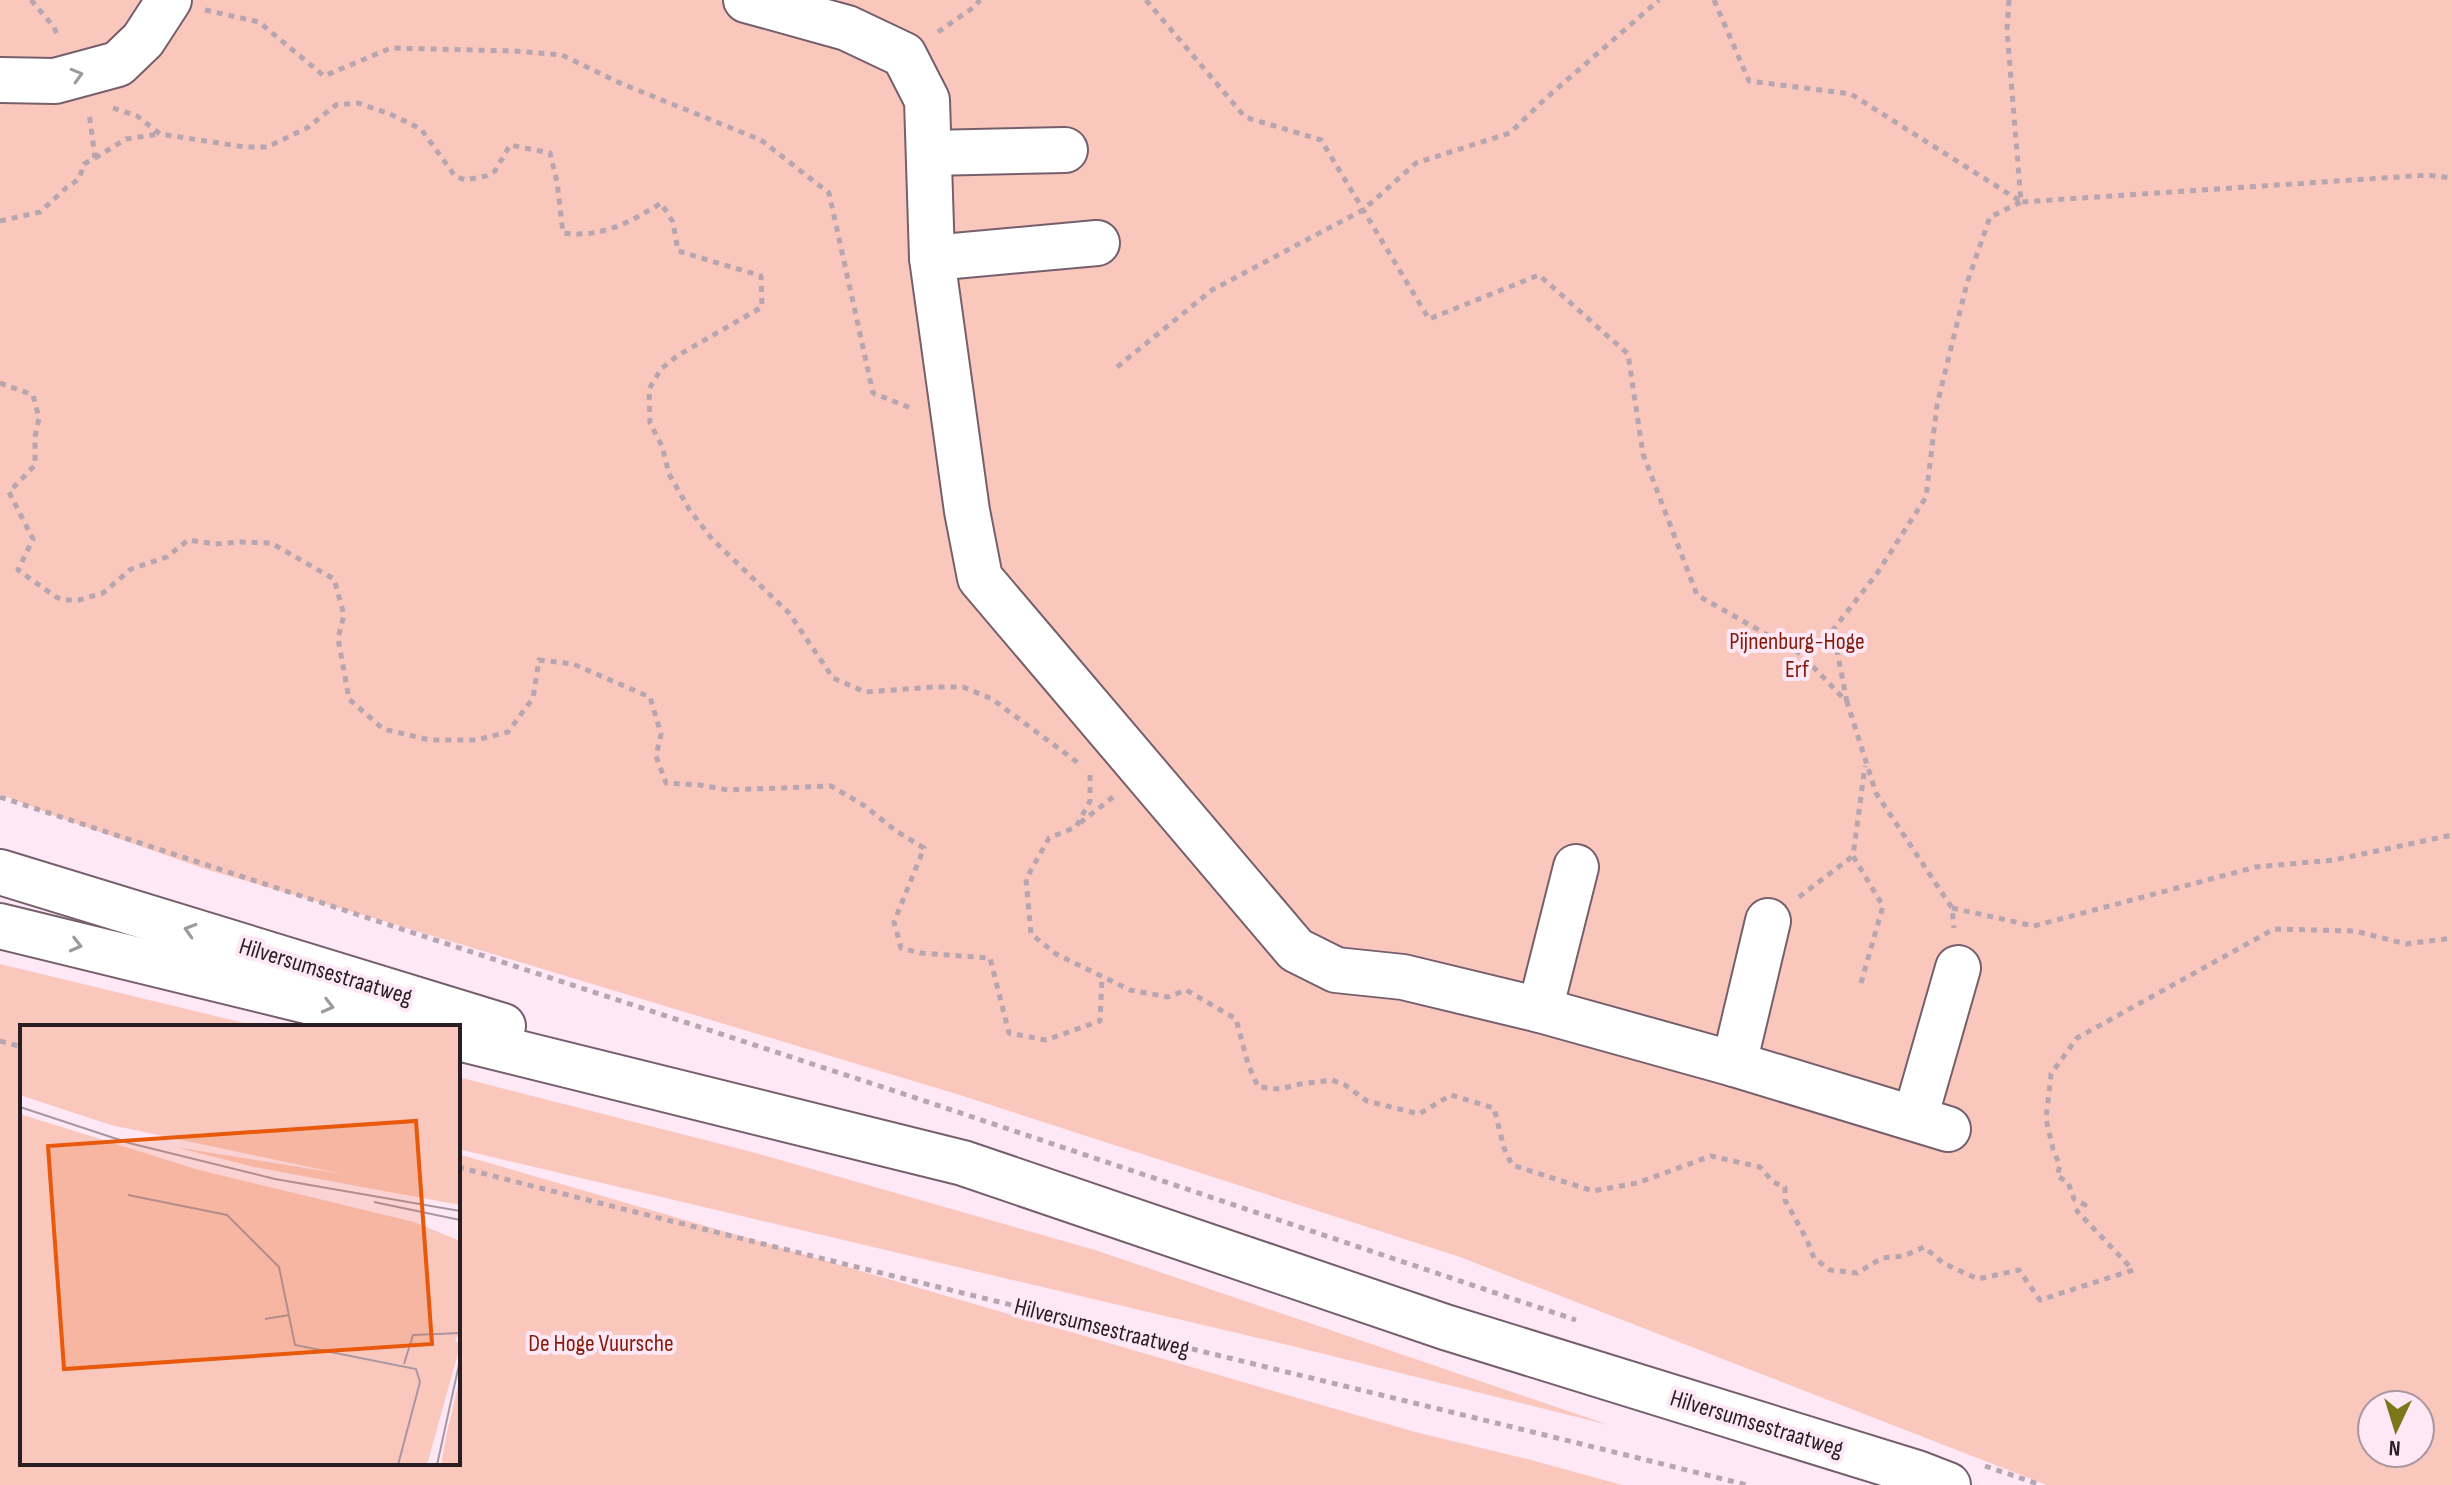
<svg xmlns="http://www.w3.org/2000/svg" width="2452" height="1485" font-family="'Sofia Sans Condensed',sans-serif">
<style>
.green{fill:#fac7bc;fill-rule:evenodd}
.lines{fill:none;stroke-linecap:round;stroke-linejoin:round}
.minor-casing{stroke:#765f6d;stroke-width:48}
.major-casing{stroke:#765f6d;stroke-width:48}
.path{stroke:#b7a5b0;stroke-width:5;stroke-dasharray:6 6;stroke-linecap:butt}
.minor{stroke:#fff;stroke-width:44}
.major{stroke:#fff;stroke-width:44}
.oneway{stroke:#9e9a9c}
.labels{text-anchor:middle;stroke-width:8;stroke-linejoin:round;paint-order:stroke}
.park-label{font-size:24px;fill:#841a09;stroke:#fee8f5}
.street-label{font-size:24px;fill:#281e24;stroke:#fee8f5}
.inset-road{fill:none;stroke:#a897a1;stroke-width:2}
.view{fill:#e8590c;fill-opacity:0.15;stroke:#e8590c;stroke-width:4}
.inset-edge{fill:none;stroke:#281e24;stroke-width:4}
</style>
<rect width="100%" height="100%" fill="#fee8f5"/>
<!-- green -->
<g class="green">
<path d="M0,0H2452V1485H2047L1460,1257L963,1096L377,919L205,869L58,817L0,794ZM2372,1405H2420V1453H2372Z"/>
<polygon points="0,964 261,1027 22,1027 22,1463 458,1463 458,1154 1415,1432 1531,1460 1622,1485 0,1485"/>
<polygon points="458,1077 752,1152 1095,1250 1609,1425 1292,1346 458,1149"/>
</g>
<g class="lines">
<!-- minor casing -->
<g class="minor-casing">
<g id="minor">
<polyline points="746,0 847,28 904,55 927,100 932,258 967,511 980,578 1296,950 1336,970 1403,977 1540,1010 1734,1064 1948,1129"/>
<polyline points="0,80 55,81 118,64 143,40 169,0"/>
<polyline points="930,153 1065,150"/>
<polyline points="932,258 1097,243"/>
<polyline points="1540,1010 1576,867"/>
<polyline points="1734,1064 1768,921"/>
<polyline points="1915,1118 1958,968"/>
</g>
</g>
<!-- major casing -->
<g class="major-casing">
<g id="major">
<polyline points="0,872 503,1026"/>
<polyline points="0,926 413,1027"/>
<polyline points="458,1038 963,1163 1445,1327 1917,1473 1948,1485"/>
</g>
</g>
<!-- path -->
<g class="path">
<polyline points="31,0 54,27 58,38"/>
<polyline points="1146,0 1245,117 1321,140 1429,319 1539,275 1628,354 1643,454 1697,595 1801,654 1847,702 1876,793 1952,908 1954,928"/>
<polyline points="1714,0 1749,81 1851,94 2020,201"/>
<polyline points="2009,0 2007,30 2021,202 2428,175 2452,178"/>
<polyline points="205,10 259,22 324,76 391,48 514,51 562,55 620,83 761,140 829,193 873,393 913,409"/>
<polyline points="938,32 974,7 980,0"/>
<path d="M113,108L137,116L160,134L245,147H267L307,128L336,105L358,103L390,114L421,129L455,176L465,180L486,176L495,171L510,145L550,153L557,182L563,233C601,238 629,223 661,203L673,222L678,251L761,276L762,307L677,356L661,369L649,389L650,423L662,446L669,474L689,509L712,539L789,613L833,678L865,692L934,687H963L992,699L1081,765"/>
<polyline points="95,158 126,139 159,134"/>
<polyline points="0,221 40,212 66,188 79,179 84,164 95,158 89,112"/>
<polyline points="1117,367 1212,290 1363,210 1416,163 1510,133 1545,99 1659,0"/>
<polyline points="0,383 33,395 39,418 35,437 35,465 9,492 33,539 18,570 56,597 64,600 79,600 103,593 131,569 167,557 188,540 215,544 241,542 271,543 334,579 344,615 338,638 349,699 383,729 430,740 476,740 508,732 533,698 539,660 573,664 650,697 661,734 656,756 666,783 700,785 728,790 831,786 865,806 896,831 924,848 894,922 901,948 920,953 990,958 1009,1033 1046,1040 1100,1021 1102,978"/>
<polyline points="1847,702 1833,630 1878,572 1926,497 1937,405 1967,283 1990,217 2021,202"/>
<polyline points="1090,775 1090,801 1076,827 1049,838 1026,879 1031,934 1056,954 1130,990 1168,997 1186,990 1236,1019 1248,1064 1258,1087 1280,1089 1300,1084 1332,1080 1345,1085 1367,1101 1419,1114 1451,1095 1494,1108 1504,1148 1512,1165 1593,1191 1637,1183 1711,1156 1760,1167 1773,1182 1785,1187 1785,1200 1807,1240 1814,1258 1830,1270 1857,1273 1882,1258 1904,1256 1924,1247 1943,1263 1978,1279 2019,1270 2040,1300 2133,1270 2077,1211 2085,1205 2074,1199 2068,1182 2057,1176 2060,1166 2053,1149 2046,1119 2051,1074 2077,1038 2274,929 2355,931 2406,944 2452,938"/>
<polyline points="0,797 925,1101 1576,1320"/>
<polyline points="1080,823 1113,797"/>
<polyline points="1799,897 1853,856"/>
<polyline points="1952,908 2034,926 2256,867 2334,860 2452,835"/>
<polyline points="1861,983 1883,906 1853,856 1865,766"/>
<polyline points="0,1041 22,1047"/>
<path d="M458,1167C887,1277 1318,1378 1747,1485"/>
<polyline points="1985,1466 2041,1485"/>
</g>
<!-- minor -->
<use href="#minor" class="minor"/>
<!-- major -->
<use href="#major" class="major"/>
</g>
<!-- one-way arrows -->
<defs><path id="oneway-chevron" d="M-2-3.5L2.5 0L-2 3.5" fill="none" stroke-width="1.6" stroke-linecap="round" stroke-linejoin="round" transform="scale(2)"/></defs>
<g class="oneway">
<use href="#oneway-chevron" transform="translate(77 75) rotate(-16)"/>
<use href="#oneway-chevron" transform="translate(190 930) rotate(-163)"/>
<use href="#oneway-chevron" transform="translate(76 945) rotate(14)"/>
<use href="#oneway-chevron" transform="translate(328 1006) rotate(14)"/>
</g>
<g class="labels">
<!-- park labels -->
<g class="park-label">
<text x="1797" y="649">Pijnenburg-Hoge<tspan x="1797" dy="28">Erf</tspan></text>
<text x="601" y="1351">De Hoge Vuursche</text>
</g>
<!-- street labels -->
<g class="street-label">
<text transform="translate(326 971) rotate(17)" y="8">Hilversumsestraatweg</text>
<text transform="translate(1102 1327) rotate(14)" y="8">Hilversumsestraatweg</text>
<text transform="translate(1757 1423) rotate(17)" y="8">Hilversumsestraatweg</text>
</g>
</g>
<!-- overview -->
<g transform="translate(20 1025)">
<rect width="440" height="440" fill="#fee8f5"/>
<path d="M0,0H440V180L234,142L155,122L322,149L91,100L0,70ZM0,89L179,145L394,197L440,216V309L435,314L440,321L407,440H0ZM440,353V440H421L427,407Z" fill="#fac7bc"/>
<path class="inset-road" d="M0,82L109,118L255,154L440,186M108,170L207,190L259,242L275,320L396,344L400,357L378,440M354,177L440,195M245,294L269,290M384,339L393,310L440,308M417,440L440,335"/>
<path class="view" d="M396,96L412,319L44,344L28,121Z"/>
<rect width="440" height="440" class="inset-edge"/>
</g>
<!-- north arrow -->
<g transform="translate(2396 1429) rotate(184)"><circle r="38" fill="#fee8f5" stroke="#a897a1" stroke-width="2"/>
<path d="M0-6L14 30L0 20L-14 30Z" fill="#7d761a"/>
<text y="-12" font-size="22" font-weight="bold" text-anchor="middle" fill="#281e24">N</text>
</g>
</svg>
